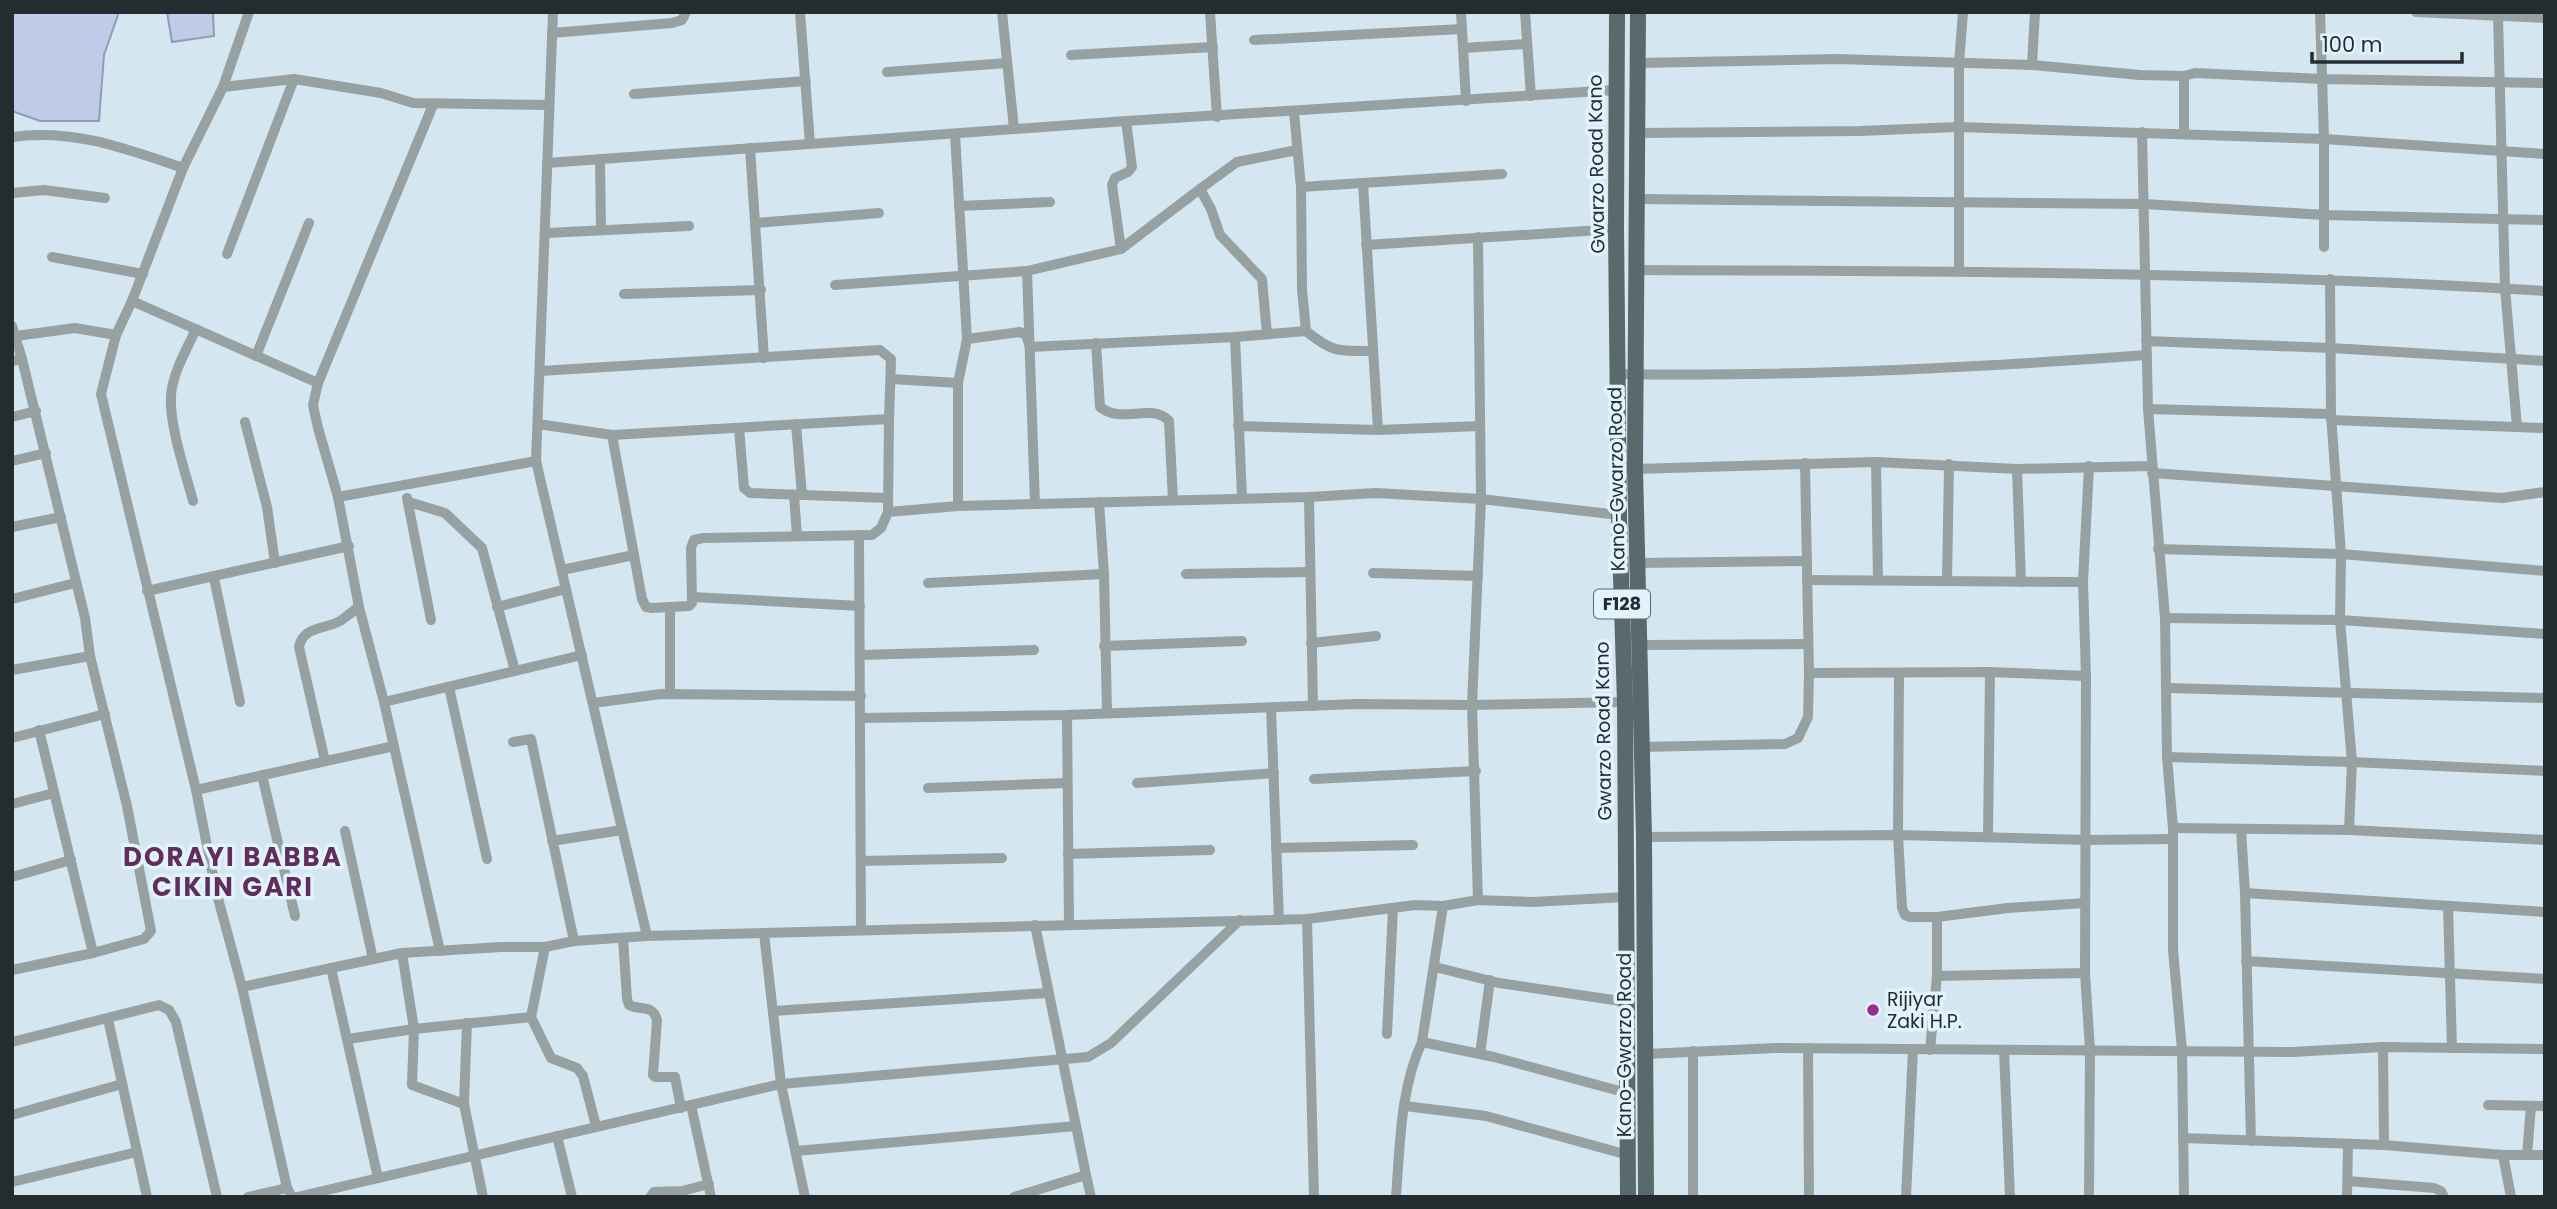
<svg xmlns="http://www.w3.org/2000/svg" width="2557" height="1209" font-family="Poppins,sans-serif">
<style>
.water{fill:#bfcbe9;stroke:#919bb2;stroke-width:2}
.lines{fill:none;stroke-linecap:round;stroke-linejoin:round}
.minor{stroke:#98a1a2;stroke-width:10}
.primary{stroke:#5a6a6c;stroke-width:16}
.poi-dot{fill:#962c8e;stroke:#e1f4fd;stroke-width:2.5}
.labels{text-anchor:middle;stroke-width:7;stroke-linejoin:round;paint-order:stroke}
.shield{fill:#e1f4fd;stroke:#5d686e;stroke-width:2}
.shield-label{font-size:18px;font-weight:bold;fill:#252c30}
.street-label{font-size:19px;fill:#252c30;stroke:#e1f4fd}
.poi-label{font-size:19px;fill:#252c30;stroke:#e1f4fd;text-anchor:start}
.district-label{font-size:26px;font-weight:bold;letter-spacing:2px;fill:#612d5c;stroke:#e1f4fd}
</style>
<rect width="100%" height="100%" fill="#d4e7f0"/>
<!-- water -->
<g class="water">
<polygon points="12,12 119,12 104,55 99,121 40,121 12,111"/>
<polygon points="167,12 213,12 214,36 172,42"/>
</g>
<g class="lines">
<!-- minor -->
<g class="minor">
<polyline points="249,12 223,87 183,168 132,301 116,335 101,394 196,790 216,891 242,987 287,1188 292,1197"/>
<polyline points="553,12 536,461 647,936"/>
<polyline points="800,12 810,144"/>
<polyline points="1002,12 1014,129"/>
<polyline points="1210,12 1217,117"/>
<polyline points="1461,12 1466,101"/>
<polyline points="1525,12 1531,96"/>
<polyline points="2320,12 2324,139 2324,247"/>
<polyline points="2416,12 2545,18"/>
<polyline points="2498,15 2505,288 2517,427"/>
<polyline points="552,33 672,23 682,20 686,12"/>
<polyline points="1254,40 1462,29"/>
<polyline points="1463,48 1527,44"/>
<polyline points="1071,55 1213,47"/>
<polyline points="1639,63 1837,59 2032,65 2140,75 2184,76 2195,73 2322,79 2545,83"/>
<polyline points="2032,65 2035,12"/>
<polyline points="887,72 1007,63"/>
<polyline points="223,87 294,79 381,93 413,103 549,105"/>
<polyline points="634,94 806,81"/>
<polyline points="433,105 318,383 313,405 318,428 338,497 359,607 384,702 440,951"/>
<polyline points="2142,132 2148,409 2165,618 2167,757 2173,828 2173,950 2182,1050 2184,1197"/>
<polyline points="1637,133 1860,131 1958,127 2324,139 2545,154"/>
<polyline points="2184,133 2184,76"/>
<polyline points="955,134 967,339"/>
<path d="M12,137C72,128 127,149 183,168"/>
<polyline points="750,148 764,358"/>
<polyline points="600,159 601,230"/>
<polyline points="547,163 1126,121 1616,90"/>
<polyline points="1363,183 1378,430"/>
<polyline points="1301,187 1502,174"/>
<polyline points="1200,189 1237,162 1297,150"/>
<polyline points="12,193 44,190 105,198"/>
<polyline points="1637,199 2144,204 2325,215 2545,220"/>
<polyline points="959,206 1050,202"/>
<polyline points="755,223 879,213"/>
<polyline points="546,233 689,226"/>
<polyline points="1478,237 1481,499 1472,705 1478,900"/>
<polyline points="1366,245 1616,229"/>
<polyline points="1121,249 1112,185 1115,178 1128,172 1132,167 1126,121"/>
<polyline points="227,254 294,79"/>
<polyline points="52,257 143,274"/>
<path d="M1636,270C1939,271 2242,272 2545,291"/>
<polyline points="1027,271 1121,249 1200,189 1211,209 1220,235 1262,279 1267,334"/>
<polyline points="1959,271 1959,63 1963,12"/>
<polyline points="835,285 1027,271 1035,504"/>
<polyline points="624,294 761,290"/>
<polyline points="132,301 318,383"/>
<polyline points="12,326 22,359 12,361"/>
<path d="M1306,331C1333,353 1338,351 1373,351"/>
<polyline points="16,336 75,328 116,335"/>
<polyline points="1235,337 1242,497"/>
<polyline points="2146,341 2331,348 2545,361"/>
<path d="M1096,343L1100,407C1123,425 1151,402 1169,421L1173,500"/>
<polyline points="256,356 309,223"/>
<polyline points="540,371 880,350 891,359 889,419"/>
<path d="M1619,374C1795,377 1971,368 2147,355"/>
<polyline points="891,379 958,383"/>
<polyline points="2148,409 2331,414"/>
<polyline points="12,417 36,411"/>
<polyline points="2331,420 2545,428"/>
<polyline points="245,422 267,507 275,563"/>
<polyline points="538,424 612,435 642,599 646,607 652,608 689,606 692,603 691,548 694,540 703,538 872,535 881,528 888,512 958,506 1309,497 1376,493 1481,499 1619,515"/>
<polyline points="796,424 802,495"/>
<polyline points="1238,426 1378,430 1480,426"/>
<polyline points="739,428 744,488 750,493 888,498"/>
<polyline points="612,435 889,419 888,512"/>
<polyline points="12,461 46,453"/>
<polyline points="1876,462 1878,580"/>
<polyline points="1635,469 1876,462 2017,469 2151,466"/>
<polyline points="2017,469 2021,582"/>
<polyline points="2152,473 2502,498 2545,492"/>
<polyline points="794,495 797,536"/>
<polyline points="338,497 536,461"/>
<polyline points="1309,497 1313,706"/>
<polyline points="407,498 431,620"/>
<path d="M193,501C185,471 169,425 171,395C173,372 187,349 196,329"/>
<polyline points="409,502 445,513 482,548 515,671"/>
<polyline points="1099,502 1104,574 1107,712"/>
<polyline points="958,506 958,383 967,339 1020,332 1026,335 1030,347 1235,337 1306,331 1302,289 1301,187 1294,112"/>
<polyline points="12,527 61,517"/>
<polyline points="859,535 861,930"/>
<polyline points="2158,549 2341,554 2545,571"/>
<polyline points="1638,563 1807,561"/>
<polyline points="562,570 634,555"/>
<polyline points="1373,573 1478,576"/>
<polyline points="1186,574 1309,572"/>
<polyline points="214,578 240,702"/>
<polyline points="1807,580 2083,582"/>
<polyline points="1947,581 1949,464"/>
<polyline points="928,583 1104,574"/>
<polyline points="147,591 349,546"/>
<polyline points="692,597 860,606"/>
<polyline points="12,599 75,583"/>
<polyline points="497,607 566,589"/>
<polyline points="2165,618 2340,620 2545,634"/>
<polyline points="1311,643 1376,636"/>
<polyline points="1640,645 1808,644"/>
<polyline points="1104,646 1242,641"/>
<polyline points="860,655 1034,650"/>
<polyline points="12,670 90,656"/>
<polyline points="1809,673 1990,672 2086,676"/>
<polyline points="1899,674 1898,835 1902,908 1905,915 1910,917 1937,917"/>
<polyline points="449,687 487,859"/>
<polyline points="2168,688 2545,698"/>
<polyline points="670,694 670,607"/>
<polyline points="384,702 582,655"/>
<polyline points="593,703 661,694 861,696"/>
<polyline points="1271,708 1279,920"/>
<polyline points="1067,715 1069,924"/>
<polyline points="861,718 1067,715 1358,704 1472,705 1625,702"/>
<polyline points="39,730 93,953"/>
<polyline points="12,738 105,714"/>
<polyline points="513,742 531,739 574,941"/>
<polyline points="1642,747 1785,744 1798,738 1808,717 1809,673 1805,463"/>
<polyline points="2167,757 2352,762 2545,771"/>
<path d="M325,761L299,647C303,626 324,630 340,621C346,617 353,611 359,607"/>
<polyline points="262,775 295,916"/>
<polyline points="1314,779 1476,771"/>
<polyline points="1137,783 1274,773"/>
<polyline points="928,788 1067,783"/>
<polyline points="196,790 394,746"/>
<polyline points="12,804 54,793"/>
<polyline points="2173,828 2349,830 2352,762 2340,620 2341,554 2331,414 2330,279"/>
<polyline points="2241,829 2245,893 2251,1141"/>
<polyline points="2349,830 2545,840"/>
<polyline points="345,831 373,959"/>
<polyline points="1644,837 1898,835 2086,840 2173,839"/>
<polyline points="1988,837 1990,672"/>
<polyline points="552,841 622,830"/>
<polyline points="1276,848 1413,845"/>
<polyline points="1068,854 1210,850"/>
<polyline points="861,861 1002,858"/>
<polyline points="12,877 71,860"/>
<polyline points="2245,893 2545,912"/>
<polyline points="2448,906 2452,1048"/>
<polyline points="1307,919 1314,1197"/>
<polyline points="1035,925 1086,1175"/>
<polyline points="764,933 781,1084 805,1197"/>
<path d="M623,938L627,999L629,1005C641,1011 653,1004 657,1020L653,1075L655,1077H675L681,1108"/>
<polyline points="545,947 531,1017 551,1058 577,1068 583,1076 596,1126"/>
<polyline points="402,953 414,1029 412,1085 464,1104"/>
<polyline points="2246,961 2545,979"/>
<polyline points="1435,967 1499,983 1627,1002"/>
<polyline points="331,968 378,1178"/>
<polyline points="12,970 93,953 144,939 151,931 127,806 90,656 85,618 22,359"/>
<polyline points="1937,976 2085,973"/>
<polyline points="242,987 402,953 501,947 545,947 574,941 647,936 1307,919 1415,905 1443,906 1478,900 1532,902 1626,897"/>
<polyline points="773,1011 1048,993"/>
<polyline points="108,1019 147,1197"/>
<polyline points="467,1023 464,1104 483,1197"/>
<polyline points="1387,1034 1393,908"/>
<polyline points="348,1039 414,1029 531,1017"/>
<polyline points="12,1042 159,1005 169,1010 176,1022 217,1197"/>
<polyline points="1422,1042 1494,1057 1627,1093"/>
<polyline points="2383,1047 2384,1145"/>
<polyline points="1808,1048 1809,1197"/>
<polyline points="1930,1050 1937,976 1937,917 2008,908 2085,903"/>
<polyline points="2004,1050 2010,1197"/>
<polyline points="1693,1051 1693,1197"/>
<polyline points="1480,1054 1490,980"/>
<polyline points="1646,1054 1775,1048 2292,1052 2383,1047 2545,1049"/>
<polyline points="691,1105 711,1197"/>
<polyline points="2488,1105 2545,1106"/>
<polyline points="1405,1106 1486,1116 1628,1155"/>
<polyline points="12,1115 122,1084"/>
<polyline points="557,1136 572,1197"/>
<polyline points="2183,1138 2384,1145 2503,1155 2545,1155"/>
<polyline points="796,1151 1076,1126"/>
<polyline points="2503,1155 2511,1197"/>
<polyline points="2527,1155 2531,1106"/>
<polyline points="2348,1181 2434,1188 2441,1191 2444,1197"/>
<polyline points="12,1182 137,1152"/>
<polyline points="248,1197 287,1188"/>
<polyline points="297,1197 781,1084 1088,1057 1111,1043 1240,920"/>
<polyline points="650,1197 654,1192 682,1191 709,1184"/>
<polyline points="1014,1197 1086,1175 1091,1197"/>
<path d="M1396,1197C1400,1146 1400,1089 1422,1042L1443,906"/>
<polyline points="1906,1197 1913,1049"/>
<polyline points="2089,1197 2090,1050 2085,973 2086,676 2083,582 2089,466"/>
<polyline points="2347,1197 2348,1145"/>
</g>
<!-- primary -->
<g class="primary">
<polyline points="1617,12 1616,229 1619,515 1625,702 1628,1197"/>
<polyline points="1638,12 1635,469 1644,837 1646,1197"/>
</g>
</g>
<!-- markers -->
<circle class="poi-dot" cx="1873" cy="1010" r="7"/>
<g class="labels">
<!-- shield labels -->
<rect class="shield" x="1594" y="589.5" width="56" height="29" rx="5"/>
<g class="shield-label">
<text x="1622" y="610">F128</text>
</g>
<!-- street labels -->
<g class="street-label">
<text transform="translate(1596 164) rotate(-91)" y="7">Gwarzo Road Kano</text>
<text transform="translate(1616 479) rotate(-91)" y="7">Kano-Gwarzo Road</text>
<text transform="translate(1603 731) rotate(-91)" y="7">Gwarzo Road Kano</text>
<text transform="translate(1624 1045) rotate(-90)" y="7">Kano-Gwarzo Road</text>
</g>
<!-- poi labels -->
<g class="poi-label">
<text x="1887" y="1006">Rijiyar<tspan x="1887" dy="22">Zaki H.P.</tspan></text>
</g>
<!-- district labels -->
<g class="district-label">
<text x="233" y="866">DORAYI BABBA<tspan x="233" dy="30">CIKIN GARI</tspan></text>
</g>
</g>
<!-- border -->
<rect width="2557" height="1209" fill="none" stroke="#252c30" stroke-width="28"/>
<!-- scale -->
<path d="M2312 52v10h150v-10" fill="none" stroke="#252c30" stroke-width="3.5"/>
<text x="2322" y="52" font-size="21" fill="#252c30" stroke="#e1f4fd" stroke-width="5" paint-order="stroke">100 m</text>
</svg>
